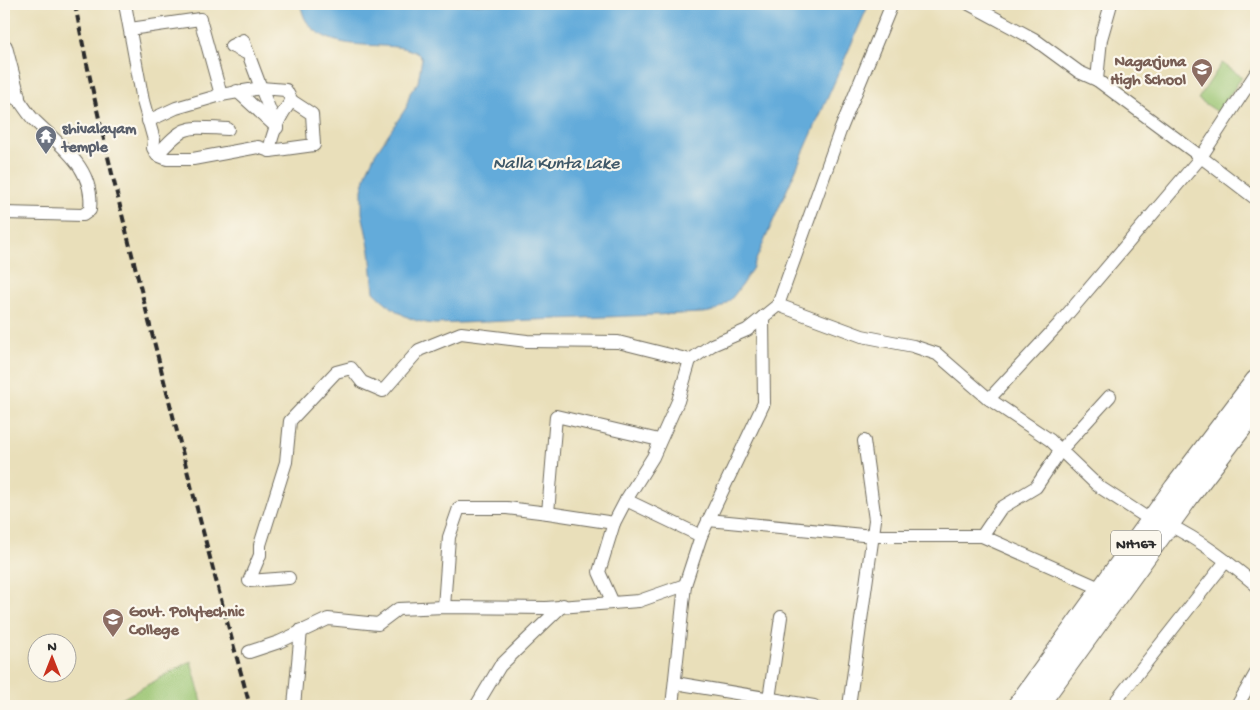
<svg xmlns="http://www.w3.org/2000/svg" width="1260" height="710" font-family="'Gochi Hand',sans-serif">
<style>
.green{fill:#9ac471;stroke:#62784e}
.water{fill:#64abda;stroke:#486b82}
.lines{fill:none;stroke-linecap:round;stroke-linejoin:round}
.minor-casing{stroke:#6e6a5d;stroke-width:14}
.tertiary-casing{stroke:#6e6a5d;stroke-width:18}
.trunk-casing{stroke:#6e6a5d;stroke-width:23}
.minor{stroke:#fff;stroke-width:12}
.tertiary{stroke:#fff;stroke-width:16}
.trunk{stroke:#fff;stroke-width:21}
.rail{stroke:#2b2b2b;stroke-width:4;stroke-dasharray:8 4;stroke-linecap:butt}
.labels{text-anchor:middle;stroke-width:4.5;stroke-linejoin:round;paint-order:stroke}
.shield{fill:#fbf7ec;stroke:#696865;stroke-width:1}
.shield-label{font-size:15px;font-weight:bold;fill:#2b2b2b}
.education-label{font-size:16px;font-weight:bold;fill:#785e54;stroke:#fbf7ec;text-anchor:end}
.worship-label{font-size:16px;font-weight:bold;fill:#5b616d;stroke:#fbf7ec;text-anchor:start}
.water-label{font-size:18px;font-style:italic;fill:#3f5868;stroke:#fbf7ec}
</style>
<rect width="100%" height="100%" fill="#fbf7ec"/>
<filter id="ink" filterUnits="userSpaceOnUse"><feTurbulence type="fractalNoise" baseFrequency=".02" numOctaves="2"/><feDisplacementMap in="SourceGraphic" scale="10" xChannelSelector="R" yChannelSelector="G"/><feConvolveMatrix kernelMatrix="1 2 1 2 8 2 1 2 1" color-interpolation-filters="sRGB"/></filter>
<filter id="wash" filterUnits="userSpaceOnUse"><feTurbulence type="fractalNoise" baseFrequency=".0096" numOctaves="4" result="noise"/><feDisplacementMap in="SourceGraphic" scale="20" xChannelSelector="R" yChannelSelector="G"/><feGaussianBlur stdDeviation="1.12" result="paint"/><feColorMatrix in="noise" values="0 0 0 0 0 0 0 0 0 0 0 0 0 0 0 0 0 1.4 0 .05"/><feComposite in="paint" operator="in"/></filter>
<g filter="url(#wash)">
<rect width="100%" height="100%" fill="#e9dfba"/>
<!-- green -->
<g class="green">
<polygon points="1222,63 1242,77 1218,112 1198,99"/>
<polygon points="191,661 203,706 109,706"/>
</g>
<!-- water -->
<path class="water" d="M300,4H869L752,269C738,289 729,311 703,313L435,324C408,322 393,310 374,292L370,251L362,213V190L367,171L375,154L406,108L410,93L418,82L422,58C404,34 334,60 307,22C303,17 302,9 300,4Z"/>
</g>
<g filter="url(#ink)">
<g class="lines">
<!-- minor casing -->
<g class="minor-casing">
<g id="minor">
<polyline points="125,4 143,101 154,140 153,148 157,155 167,159 193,159 258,147 270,151 314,145 312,114 292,101 286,90 261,88 277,128"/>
<polyline points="892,4 840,131 778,305 862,336 913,346 937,354 989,399 1050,440 1098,486 1152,521"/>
<polyline points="969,4 1034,39 1079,72 1097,80 1101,39 1111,4"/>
<polyline points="130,29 200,19 221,95 176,108 148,121"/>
<polyline points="1256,73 1201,157 1256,199"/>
<polyline points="237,91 274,125"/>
<polyline points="221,95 261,88 243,40 231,46 246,53"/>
<path d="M270,151C270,136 282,111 292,101"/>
<path d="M157,155C186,123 186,127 228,129"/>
<path d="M4,213L83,215L90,210C95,167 60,146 33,119C27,112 22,104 17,97"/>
<polyline points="989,399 1059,324 1201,157 1097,80"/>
<polyline points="548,513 614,523 626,500"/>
<polyline points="708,520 873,536 982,536 1102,589"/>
<path d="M1169,525C1202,541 1228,562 1256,585"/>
<polyline points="701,536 626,500 653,457 678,401 690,360 712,345 747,330 778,305"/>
<polyline points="982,536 1001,508 1036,487 1060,451 1110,396"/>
<polyline points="289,578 249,581 260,555 260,545 286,462 290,421 336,372 351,368 362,382 383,391 419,350 461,333 527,341 618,342 690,360"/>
<polyline points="613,603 599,572 614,523"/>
<polyline points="444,607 449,537 459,508 507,508 548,513 556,416 659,440"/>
<polyline points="249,652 279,642 328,619 378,624 398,609 444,607 546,608 639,601 685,585"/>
<polyline points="675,683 814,706"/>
<polyline points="769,699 781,617"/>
<polyline points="294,706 301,630"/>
<polyline points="476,706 500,666 563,605"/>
<polyline points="672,706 685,585 701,536 764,403 763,317"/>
<polyline points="849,706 875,520 864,441"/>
<polyline points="1112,706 1226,561"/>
<polyline points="1237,706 1256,673"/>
</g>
</g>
<!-- tertiary casing -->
<g class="tertiary-casing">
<polyline id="tertiary" points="4,47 17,97"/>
</g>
<!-- trunk casing -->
<g class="trunk-casing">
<g id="trunk">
<polyline points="1018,706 1175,488 1256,381"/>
<polyline points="1037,706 1188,497 1256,408"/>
</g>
</g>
<!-- minor -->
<use href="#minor" class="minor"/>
<!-- tertiary -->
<use href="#tertiary" class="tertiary"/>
<!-- trunk -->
<use href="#trunk" class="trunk"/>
<!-- rail -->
<path class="rail" d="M75,4C93,100 117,195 141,290C176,429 212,568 250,706"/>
</g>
</g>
<!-- icons -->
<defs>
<g id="school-pin" transform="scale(1.125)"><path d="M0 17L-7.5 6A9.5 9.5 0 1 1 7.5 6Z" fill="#8d6e63" stroke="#fbf7ec"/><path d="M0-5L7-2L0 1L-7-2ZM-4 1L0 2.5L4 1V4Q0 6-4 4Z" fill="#fff"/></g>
<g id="temple-pin" transform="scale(1.125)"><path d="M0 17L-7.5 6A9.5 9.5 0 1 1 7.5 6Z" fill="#6b7280" stroke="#fbf7ec"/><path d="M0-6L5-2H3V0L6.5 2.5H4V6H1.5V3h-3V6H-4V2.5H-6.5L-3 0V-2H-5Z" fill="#fff"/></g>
<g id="university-pin" transform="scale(1.125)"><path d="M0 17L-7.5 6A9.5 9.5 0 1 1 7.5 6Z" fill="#8d6e63" stroke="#fbf7ec"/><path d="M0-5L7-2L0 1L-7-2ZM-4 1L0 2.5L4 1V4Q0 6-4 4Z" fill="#fff"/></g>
</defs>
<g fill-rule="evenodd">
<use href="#school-pin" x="1202" y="69"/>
<use href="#temple-pin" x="46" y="136"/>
<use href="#university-pin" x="113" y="619"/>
</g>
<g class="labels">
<!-- shield labels -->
<rect class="shield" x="1111" y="530.5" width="50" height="25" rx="4"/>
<g class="shield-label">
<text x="1136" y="548">NH167</text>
</g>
<!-- education labels -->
<g class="education-label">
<text x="1186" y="66">Nagarjuna<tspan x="1186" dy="18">High School</tspan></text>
<text x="129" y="616" text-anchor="start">Govt. Polytechnic<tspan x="129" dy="18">College</tspan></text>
</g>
<!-- worship labels -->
<g class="worship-label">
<text x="62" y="133">shivalayam<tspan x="62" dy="18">temple</tspan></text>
</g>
<!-- water labels -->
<g class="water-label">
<text x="556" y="168">Nalla Kunta Lake</text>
</g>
</g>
<!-- margin -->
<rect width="1260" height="710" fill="none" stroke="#fbf7ec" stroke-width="20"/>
<!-- north arrow -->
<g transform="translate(52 658)"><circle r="24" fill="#fbf7ec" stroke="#a8a59f"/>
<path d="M0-4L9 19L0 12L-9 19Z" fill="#c8321e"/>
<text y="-8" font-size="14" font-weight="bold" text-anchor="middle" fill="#2b2b2b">N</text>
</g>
</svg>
